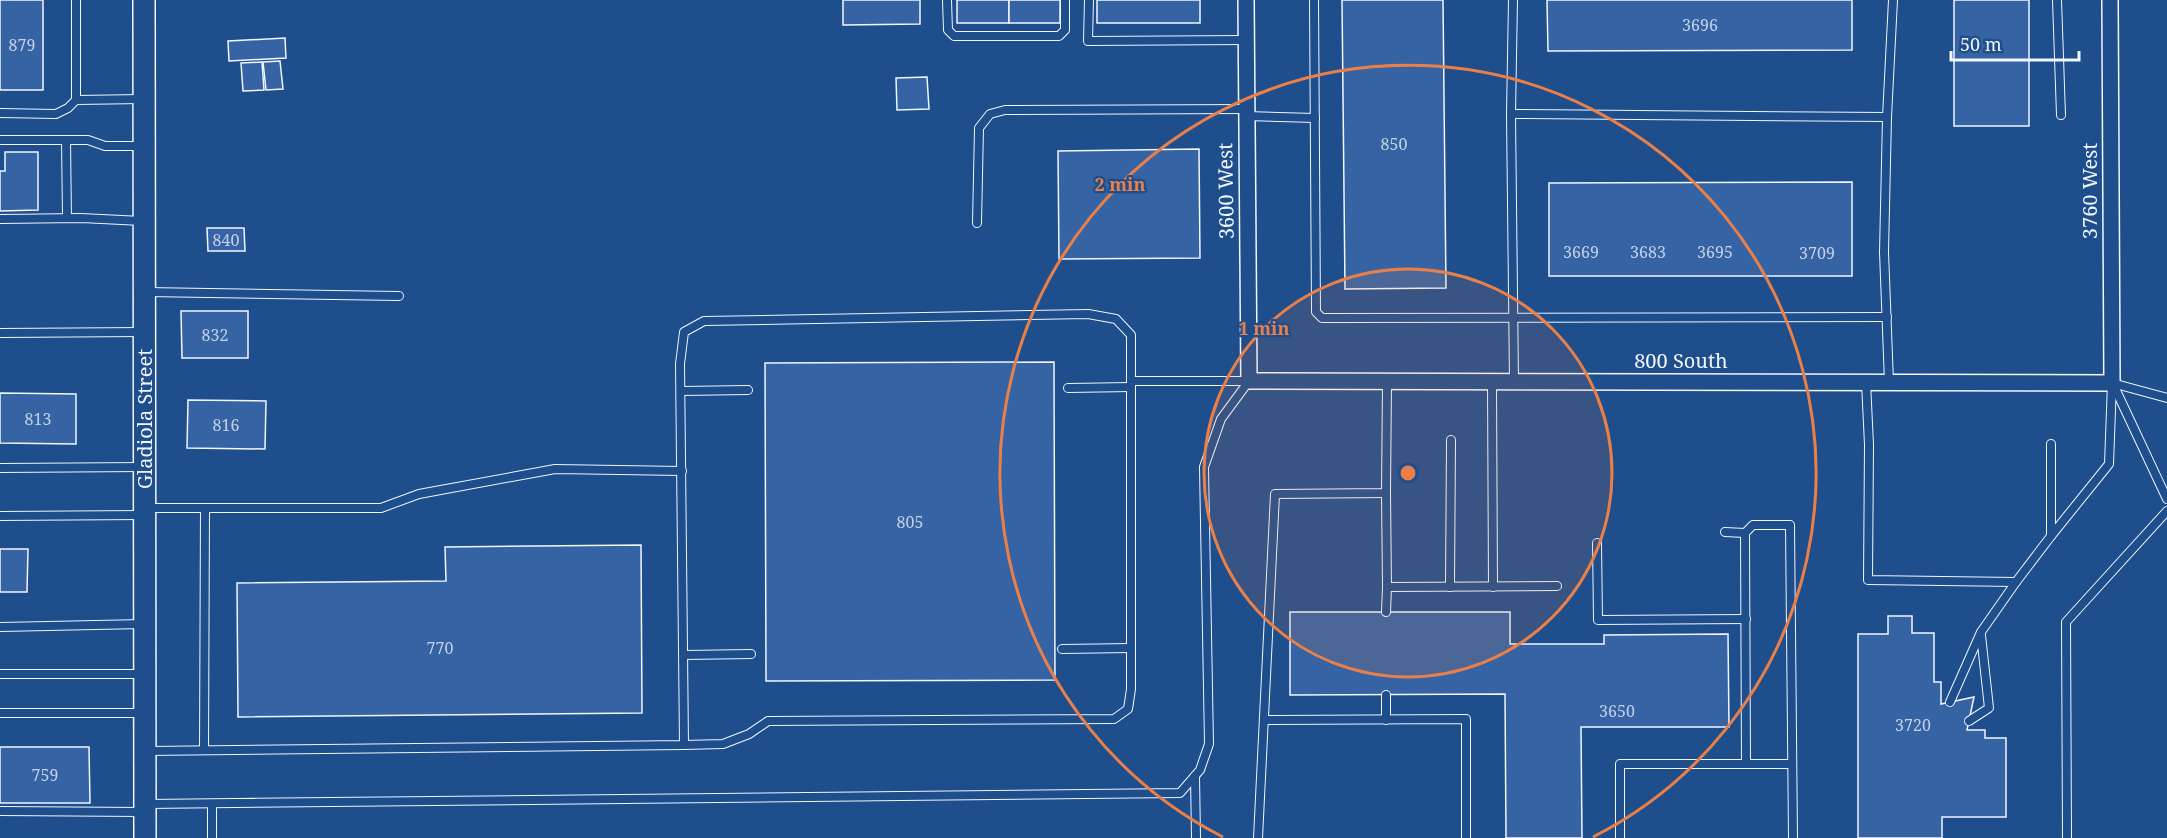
<svg xmlns="http://www.w3.org/2000/svg" width="2167" height="838" font-family="'Noto Serif',serif">
<style>
.building{fill:#3563a3;stroke:#f2f6ff;stroke-width:1.5}
.lines{fill:none;stroke-linecap:round;stroke-linejoin:round}
.lane-casing{stroke:#f2f6ff;stroke-width:10}
.street-casing{stroke:#f2f6ff;stroke-width:18}
.secondary-casing{stroke:#f2f6ff;stroke-width:24}
.lane{stroke:#1f4e8c;stroke-width:8}
.street{stroke:#1f4e8c;stroke-width:15}
.secondary{stroke:#1f4e8c;stroke-width:21}
.ring{fill:none;stroke:#ea8049;stroke-width:3}
.labels{text-anchor:middle;stroke-width:4.5;stroke-linejoin:round;paint-order:stroke}
.number-label{font-size:16px;fill:#c3d1e8}
.street-label{font-size:20px;fill:#f2f6ff;stroke:#1f4e8c}
.centre{fill:#ea8049;stroke:#1f4e8c;stroke-width:3}
.ring-label{font-size:18px;text-anchor:middle;font-weight:bold;fill:#ea8049;stroke:#1f4e8c;stroke-width:4.5;stroke-linejoin:round;paint-order:stroke}
</style>
<rect width="100%" height="100%" fill="#1f4e8c"/>
<!-- building -->
<g class="building">
<rect x="0" y="0" width="43" height="90"/>
<polygon points="843,0 920,0 920,24 843,25"/>
<rect x="957" y="0" width="52" height="23"/>
<rect x="1009" y="0" width="51" height="23"/>
<rect x="1097" y="0" width="103" height="23"/>
<polygon points="1342,0 1443,0 1446,288 1345,289"/>
<polygon points="1547,0 1852,0 1852,50 1548,51"/>
<rect x="1954" y="0" width="75" height="126"/>
<polygon points="285,38 286,58 229,61 228,41"/>
<polygon points="280,61 283,89 266,90 263,62"/>
<polygon points="262,62 264,90 243,91 241,63"/>
<polygon points="927,77 929,109 897,110 896,78"/>
<polygon points="1199,149 1200,258 1059,259 1058,151"/>
<polygon points="5,152 38,152 38,210 0,211 0,171 5,171"/>
<polygon points="1852,182 1852,276 1549,276 1549,183"/>
<polygon points="207,228 244,228 245,251 208,251"/>
<polygon points="181,311 248,311 248,358 182,358"/>
<polygon points="1054,362 1055,680 766,681 765,363"/>
<polygon points="0,393 76,394 76,444 0,443"/>
<polygon points="188,400 266,401 265,449 187,448"/>
<polygon points="641,545 642,713 238,717 237,583 446,581 445,547"/>
<polygon points="0,549 28,549 27,592 0,592"/>
<polygon points="1290,612 1510,612 1510,644 1604,644 1604,635 1728,634 1729,727 1581,727 1582,838 1506,838 1505,694 1290,695"/>
<polygon points="1888,616 1912,616 1912,633 1934,633 1934,682 1941,682 1941,704 1974,697 1967,730 1985,730 1985,738 2006,738 2006,817 1942,817 1942,838 1858,838 1858,634 1888,634"/>
<polygon points="0,747 89,747 90,803 0,803"/>
</g>
<g class="lines">
<!-- lane casing -->
<g class="lane-casing">
<g id="lane">
<polyline points="76,0 76,100 143,99"/>
<polyline points="947,0 948,30 954,36 1059,36 1065,30 1065,0"/>
<polyline points="1089,0 1088,41 1246,40"/>
<polyline points="1314,0 1316,312 1322,318 1887,317"/>
<polyline points="1513,0 1511,114 1514,382"/>
<polyline points="2057,0 2061,115"/>
<polyline points="0,113 56,114 68,108 76,100"/>
<polyline points="1511,114 1887,117"/>
<polyline points="1246,116 1315,118"/>
<polyline points="0,140 88,140 105,146 143,146"/>
<polyline points="66,140 67,218"/>
<polyline points="0,219 81,218 142,221"/>
<polyline points="977,223 979,128 990,114 1005,110 1247,109"/>
<polyline points="146,292 399,296"/>
<polyline points="0,333 143,332"/>
<polyline points="1131,381 1249,381"/>
<polyline points="1492,382 1493,587"/>
<polyline points="1866,382 1869,445 1868,580 2016,582 2051,536 2051,444"/>
<polyline points="1889,382 1884,252 1887,117 1893,0"/>
<polyline points="2112,383 2167,398"/>
<polyline points="2113,384 2167,499"/>
<polyline points="1068,388 1131,387"/>
<polyline points="681,391 748,390"/>
<polyline points="0,468 143,467"/>
<polyline points="1386,493 1387,587 1557,586"/>
<polyline points="146,508 381,508 419,494 555,469 682,471"/>
<polyline points="0,516 142,515"/>
<polyline points="1725,532 1745,533"/>
<polyline points="2051,536 2109,464 2112,383"/>
<polyline points="1597,543 1598,620 1746,619"/>
<polyline points="1450,587 1451,440"/>
<polyline points="1386,612 1387,587"/>
<polyline points="0,627 144,624"/>
<polyline points="1062,649 1131,648"/>
<polyline points="684,655 751,654"/>
<polyline points="0,674 144,674"/>
<polyline points="1386,695 1386,720"/>
<polyline points="1950,702 1981,632 2016,582"/>
<polyline points="0,713 144,713"/>
<polyline points="1264,720 1466,719 1466,838"/>
<polyline points="1969,721 1989,708 1981,635"/>
<polyline points="204,750 205,508"/>
<polyline points="147,751 684,745 723,744 749,734 768,721 1114,719 1128,709 1131,689 1131,335 1116,319 1088,314 704,321 684,332 680,364 684,745"/>
<polyline points="1792,764 1746,764 1745,533 1753,525 1790,525 1793,838"/>
<polyline points="1195,776 1196,838"/>
<polyline points="147,804 1180,793 1200,770 1209,744 1204,467 1221,419 1249,381"/>
<polyline points="212,804 212,838"/>
<polyline points="0,811 142,812"/>
<polyline points="1258,838 1275,494 1386,493 1387,381"/>
<polyline points="1620,838 1620,764 1746,764"/>
<polyline points="2067,838 2066,622 2167,511"/>
</g>
</g>
<!-- street casing -->
<g class="street-casing">
<polyline id="street" points="1246,0 1249,381 2112,383 2110,0"/>
</g>
<!-- secondary casing -->
<g class="secondary-casing">
<polyline id="secondary" points="144,0 145,838"/>
</g>
<!-- lane -->
<use href="#lane" class="lane"/>
<!-- street -->
<use href="#street" class="street"/>
<!-- secondary -->
<use href="#secondary" class="secondary"/>
</g>
<!-- distance rings -->
<circle cx="1408" cy="473" r="204" fill="#ea8049" fill-opacity=".12"/>
<g class="ring">
<circle cx="1408" cy="473" r="204"/>
<path d="M1223 837A408 408 0 1 1 1593 837"/>
</g>
<g class="labels">
<!-- number labels -->
<g class="number-label">
<text x="1700" y="31">3696</text>
<text x="22" y="51">879</text>
<text x="1394" y="150">850</text>
<text x="226" y="246">840</text>
<text x="1581" y="258">3669</text>
<text x="1648" y="258">3683</text>
<text x="1715" y="258">3695</text>
<text x="1817" y="259">3709</text>
<text x="215" y="341">832</text>
<text x="38" y="425">813</text>
<text x="226" y="431">816</text>
<text x="910" y="528">805</text>
<text x="440" y="654">770</text>
<text x="1617" y="717">3650</text>
<text x="1913" y="731">3720</text>
<text x="45" y="781">759</text>
</g>
<!-- street labels -->
<g class="street-label">
<text transform="translate(1226 191) rotate(-91)" y="7">3600 West</text>
<text transform="translate(2090 191) rotate(-90)" y="7">3760 West</text>
<text x="1681" y="368">800 South</text>
<text transform="translate(145 419) rotate(-90)" y="7">Gladiola Street</text>
</g>
</g>
<circle cx="1408" cy="473" r="9" class="centre"/>
<g class="ring-label">
<text x="1120" y="191">2 min</text>
<text x="1264" y="335">1 min</text>
</g>
<!-- scale -->
<path d="M1951 51v9h128v-9" fill="none" stroke="#f2f6ff" stroke-width="3"/>
<text x="1960" y="51" font-size="18" fill="#f2f6ff" stroke="#1f4e8c" stroke-width="4.5" paint-order="stroke">50 m</text>
</svg>
